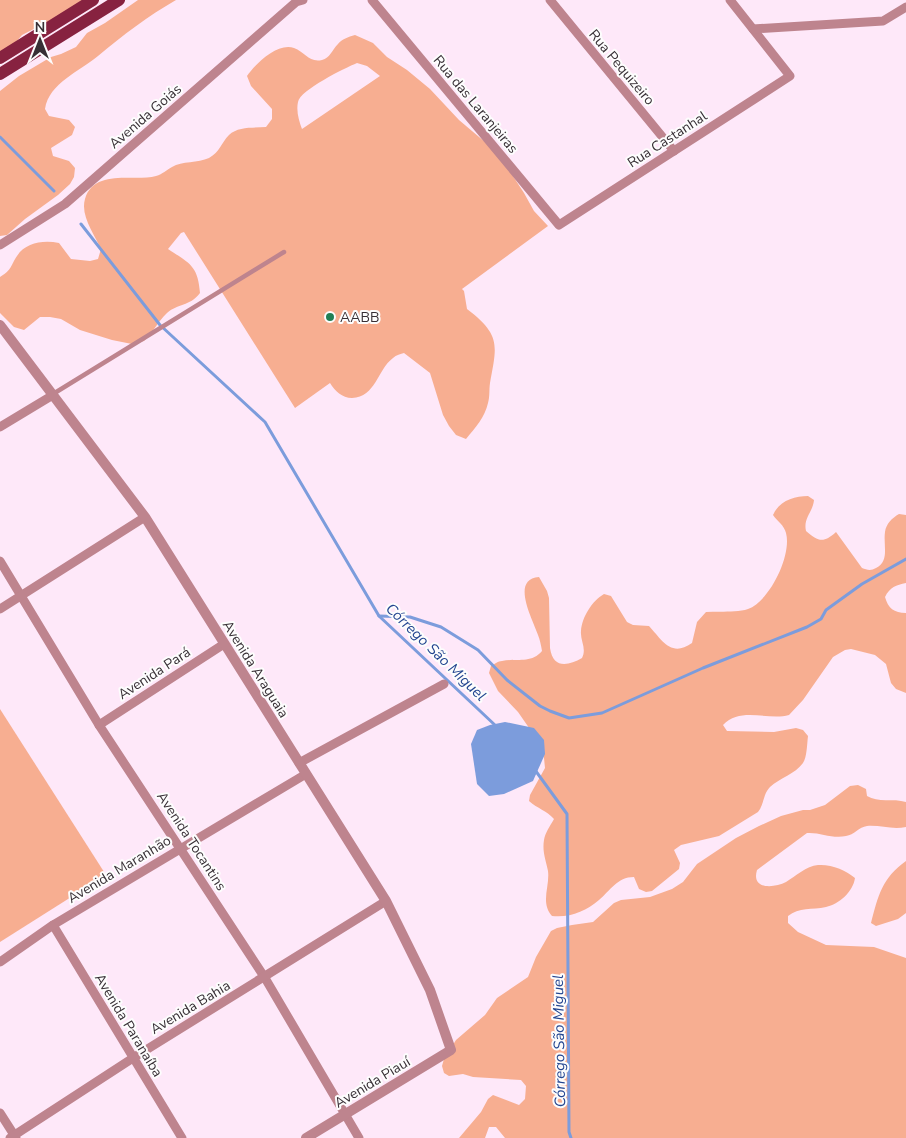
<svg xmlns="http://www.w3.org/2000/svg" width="906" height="1138" font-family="'Nunito Sans',sans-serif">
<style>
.green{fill:#f7ae91;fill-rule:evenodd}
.water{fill:#7c9cdc}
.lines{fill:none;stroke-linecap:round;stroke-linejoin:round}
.stream{stroke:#7c9cdc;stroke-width:3}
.service{stroke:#be848e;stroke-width:4.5}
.minor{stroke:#be848e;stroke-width:9}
.tertiary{stroke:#be848e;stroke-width:10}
.primary{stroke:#872240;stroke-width:12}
.poi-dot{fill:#227f55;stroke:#fdfdfd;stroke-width:2}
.labels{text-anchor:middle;stroke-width:4;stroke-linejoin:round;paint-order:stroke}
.street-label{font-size:14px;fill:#372f35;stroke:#fdfdfd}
.poi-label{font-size:14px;fill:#372f35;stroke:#fdfdfd;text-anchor:start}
.water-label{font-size:15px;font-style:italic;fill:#234590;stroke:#fdfdfd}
</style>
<rect width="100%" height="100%" fill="#fee8f9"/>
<!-- green -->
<g class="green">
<polygon points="0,0 84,0 69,11 22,35 0,61"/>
<path d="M138,0H176C148,16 123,35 98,56C80,71 49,83 45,109L49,116L69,120L75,127L72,135L51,148L53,156L69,161L75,168L74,177L70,184L58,195L25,219L7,235L0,236V91L19,76L51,57L61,54L76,47L87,33L105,23Z"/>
<path d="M355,35L373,43L387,57L407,70L430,89L459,120L498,153L524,193L534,211L548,226L462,289L464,291L467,309C501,335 497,345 490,383C489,390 490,396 488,403C485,417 475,428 466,439L456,435L449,426L443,415L430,373L404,353C401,354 396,355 393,358C377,370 376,397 352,398C342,398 335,391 330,383L295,408L184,232L181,233L168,249C189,263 198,265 200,293C189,307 178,303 167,313C158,321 153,333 144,341L132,344L112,340L80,330L61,319L50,317H40L24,330L14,327L0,313V277C13,269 10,266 17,256C26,242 44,240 59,243L71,259L90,261L98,259L101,249C95,235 80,216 85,199C94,168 135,182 156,176C163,174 166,170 172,167C182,161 198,163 209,158C220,152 221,143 229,135C238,126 254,128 266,127L272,119V109L251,86L247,76C255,64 278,42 294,48C305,52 309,63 322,60C330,58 332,50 338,44C342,39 348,37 355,35ZM357,63L367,66L380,76L302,129C299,121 296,111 298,102C300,90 345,68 357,63Z"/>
<path d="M808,496L814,500C813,512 803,518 806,531C818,541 823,544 836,532L862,568C867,570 871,571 876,568C890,561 883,545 885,532C886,524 892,518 899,514L906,515V583C896,585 890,587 885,597C888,608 894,613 906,613V693L896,689L891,683L886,664L875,655L851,649L845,650L833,657L803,700L789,715C768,721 741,706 723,725L727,731L774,732L796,728L803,730L808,736C807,744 807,757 803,763C795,774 780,778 770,787C763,794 764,805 758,812L719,836L681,845L674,850L680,863L679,869L652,891L646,892L639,889L634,877C617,877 610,891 599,900C586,911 570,918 552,916C540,902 550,887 548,871C546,860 542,852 544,840C545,833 550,826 554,819C546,810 538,809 529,801L530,795L545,768L543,748L518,712L498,691L489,673L491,666C495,664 498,661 502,661C517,658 531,664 542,651C541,645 540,640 538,635C533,620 510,579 539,577L547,591L549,598L550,648C553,669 568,666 582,658C587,648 580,641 581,631C582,617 592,601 604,594L611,596L627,622L633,625L649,626C662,640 671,658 692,643L697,622L706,612C719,611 736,613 748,609C770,601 792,555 786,533C784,525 777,521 773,515C779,501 794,496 808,496Z"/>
<polygon points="0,709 106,875 0,942"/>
<path d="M858,785L866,789L867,796C878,803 893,798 906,802V827C892,830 881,825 867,826C859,827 854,835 846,836C832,839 820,832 807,833L757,870C751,890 774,888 786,882C796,876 806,866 818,865C831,864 846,870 855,878C853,892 839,904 826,907C812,910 799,907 788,916V923L798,932L826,945L874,947L906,958V1138H505L496,1127H489L485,1138H459L481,1112L488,1099L493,1095L519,1105L525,1099L526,1086L521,1080L473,1077L463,1074L449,1076L444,1073L442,1066L444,1059L456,1040L485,1015L497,998L528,977L536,957L551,931L557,928L572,925L593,922L614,903L621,900L650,897L672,889L683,882L697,864L736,838L759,826L781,816L803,810H810L825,805L850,786Z"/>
<path d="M906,861V913L898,919L876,926L871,923C878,896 882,878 906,861Z"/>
</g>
<!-- water -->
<polygon class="water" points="505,722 534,728 544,740 545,754 533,781 504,794 489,796 477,784 471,744 477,730 490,725"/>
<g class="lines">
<!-- stream -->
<g class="stream">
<polyline points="0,137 54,191"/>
<polyline points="81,224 160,325 265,422 379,616 496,726"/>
<polyline points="379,616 410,617 441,627 478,650 507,680 540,706 550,711 569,718 602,713 703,668 807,627 821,619 826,610 862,584 906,559"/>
<polyline points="535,770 567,814 569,1132 571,1138"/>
</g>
<!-- service -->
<polyline class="service" points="53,394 284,252"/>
<!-- minor -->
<g class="minor">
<polyline points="372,0 559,225 790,76 730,0"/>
<polyline points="550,0 674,151"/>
<polyline points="753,29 883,21 906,7"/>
<polyline points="0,245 65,204 296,2 303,0"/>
<polyline points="0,427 53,395"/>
<polyline points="0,561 99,725 265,978 359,1138"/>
<polyline points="0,609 145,517"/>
<polyline points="99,725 224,644"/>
<polyline points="299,763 444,684"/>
<polyline points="53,925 182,1138"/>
<polyline points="0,962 53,925 306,774"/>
<polyline points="0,1113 16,1138"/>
<polyline points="10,1138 133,1058 386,901"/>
</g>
<!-- tertiary -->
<polyline class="tertiary" points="0,325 145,517 386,901 430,990 451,1050 306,1138"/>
<!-- primary -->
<g class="primary">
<polyline points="0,58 93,0"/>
<polyline points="0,74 119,0"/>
</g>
</g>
<!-- markers -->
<circle class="poi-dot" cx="330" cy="317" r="5"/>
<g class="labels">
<!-- street labels -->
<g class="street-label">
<text transform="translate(622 67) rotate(50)" y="5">Rua Pequizeiro</text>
<text transform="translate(476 104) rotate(50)" y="5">Rua das Laranjeiras</text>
<text transform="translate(145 116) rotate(-41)" y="5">Avenida Goiás</text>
<text transform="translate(667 139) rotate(-33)" y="5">Rua Castanhal</text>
<text transform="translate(256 669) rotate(58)" y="5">Avenida Araguaia</text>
<text transform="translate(154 673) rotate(-33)" y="5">Avenida Pará</text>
<text transform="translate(192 841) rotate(57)" y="5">Avenida Tocantins</text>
<text transform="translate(119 869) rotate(-31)" y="5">Avenida Maranhão</text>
<text transform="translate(190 1007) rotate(-31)" y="5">Avenida Bahia</text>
<text transform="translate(129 1025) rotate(59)" y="5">Avenida Paranaíba</text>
<text transform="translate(372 1082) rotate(-31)" y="5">Avenida Piauí</text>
</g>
<!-- poi labels -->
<g class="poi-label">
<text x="340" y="322">AABB</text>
</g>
<!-- water labels -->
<g class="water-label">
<text transform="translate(436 652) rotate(44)" y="5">Córrego São Miguel</text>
<text transform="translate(559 1041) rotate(-91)" y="5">Córrego São Miguel</text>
</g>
</g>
<!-- north arrow -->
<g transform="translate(40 40)" stroke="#fdfdfd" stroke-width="4" paint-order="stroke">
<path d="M0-4L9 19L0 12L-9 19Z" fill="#372f35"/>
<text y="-8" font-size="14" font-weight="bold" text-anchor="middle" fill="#372f35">N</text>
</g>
</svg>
